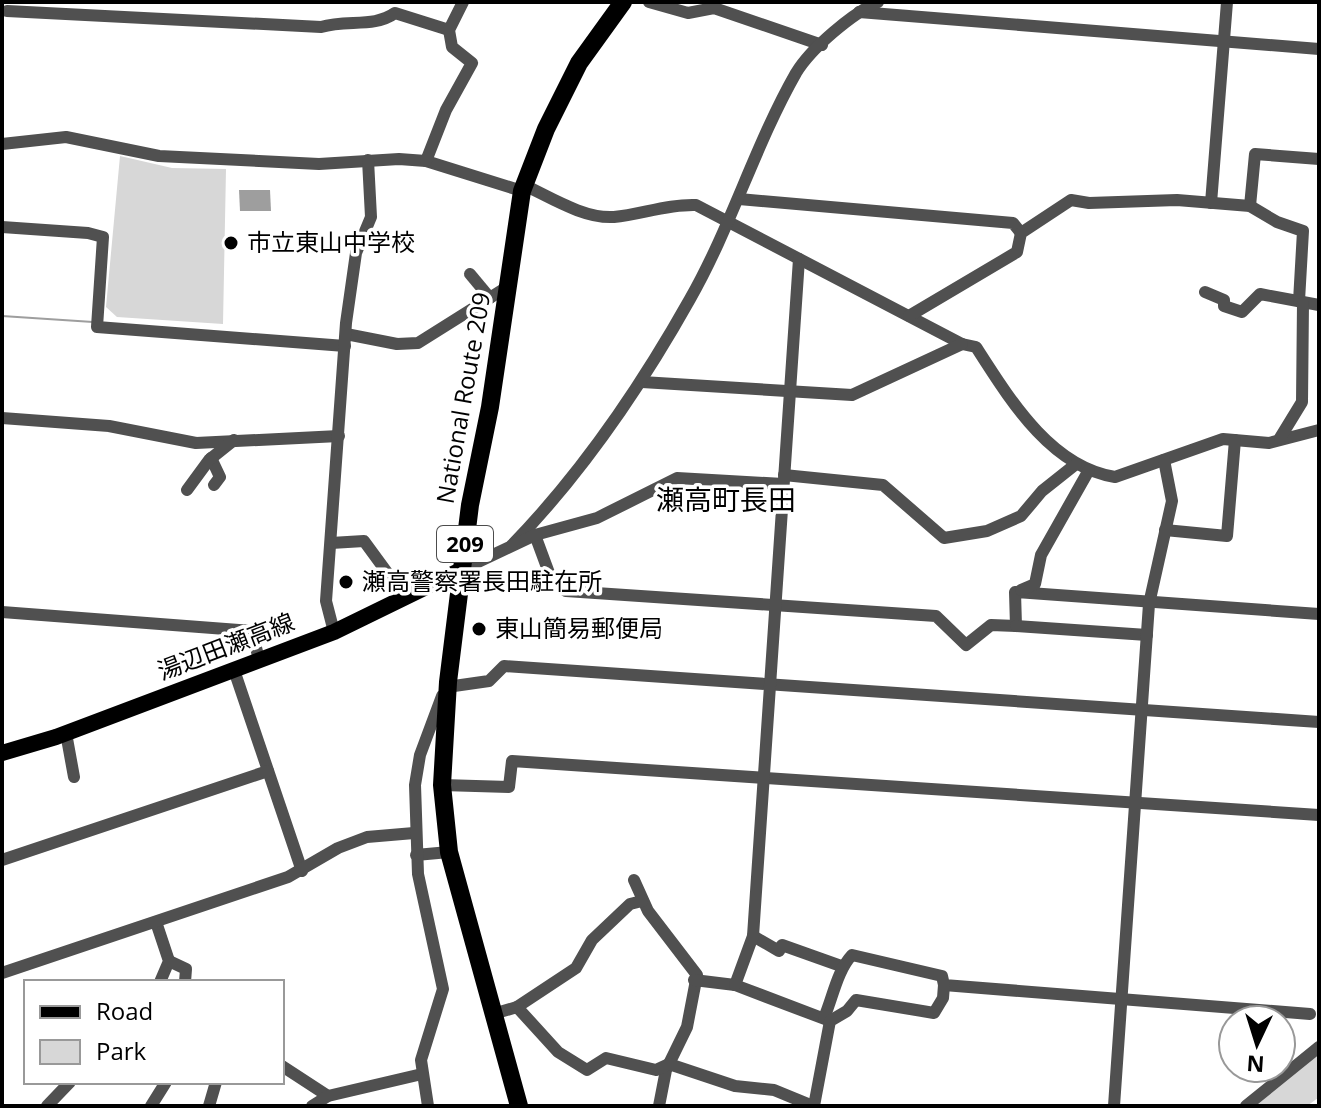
<svg xmlns="http://www.w3.org/2000/svg" width="1321" height="1108" font-family="'Open Sans','Noto Sans JP',sans-serif">
<style>
.green{fill:#d7d7d7}
.water{fill:#9e9e9e}
.lines{fill:none;stroke-linecap:round;stroke-linejoin:round}
.stream{stroke:#9e9e9e;stroke-width:2}
.minor{stroke:#505050;stroke-width:12}
.major{stroke:#000;stroke-width:16}
.highway{stroke:#000;stroke-width:18}
.poi-dot{fill:#000;stroke:#fff;stroke-width:3}
.labels{text-anchor:middle;stroke-width:7;stroke-linejoin:round;paint-order:stroke}
.shield{fill:#fff;stroke:#4c4c4c;stroke-width:2}
.shield-label{font-size:22px;font-weight:bold;fill:#000}
.poi-label{font-size:24px;fill:#000;stroke:#fff;text-anchor:start}
.street-label{font-size:24px;fill:#000;stroke:#fff}
.quarter-label{font-size:28px;fill:#000;stroke:#fff}
</style>
<rect width="100%" height="100%" fill="#fff"/>
<!-- green -->
<g class="green">
<polygon points="120,156 172,168 226,169 223,324 117,317 106,307"/>
<polygon points="1319,1048 1318,1098 1307,1106 1248,1106"/>
</g>
<!-- water -->
<polygon class="water" points="239,190 270,190 271,211 240,211"/>
<g class="lines">
<!-- stream -->
<polyline class="stream" points="2,316 93,322"/>
<!-- minor -->
<g class="minor">
<polyline points="649,2 688,13 714,8 822,45"/>
<path d="M7,11L321,27C347,19 374,28 395,13L449,30"/>
<polyline points="859,12 1319,49"/>
<polyline points="2,144 66,137 159,156 319,164 399,159 426,161 522,191"/>
<polyline points="426,161 446,110 472,63 452,47 449,30 463,2"/>
<path d="M524,185C550,197 584,219 614,217C642,214 668,204 696,205L962,344L976,347C1009,398 1050,467 1115,477L1223,439L1269,443L1319,430"/>
<polyline points="739,199 1013,223 1021,233"/>
<polyline points="1211,203 1227,2"/>
<polyline points="1250,206 1255,154 1319,159"/>
<polyline points="2,227 88,233 103,237 97,327 345,346"/>
<polyline points="470,274 490,298"/>
<polyline points="1205,292 1224,300 1224,306 1242,312 1260,294 1319,305"/>
<polyline points="909,316 1017,252 1021,233 1071,200 1089,203 1177,200 1250,206 1277,222 1303,231 1299,301"/>
<polyline points="346,334 397,344 418,343 507,287"/>
<polyline points="642,382 852,395 962,344"/>
<polyline points="2,418 109,426 196,443 339,436"/>
<polyline points="1280,438 1302,402 1303,303"/>
<polyline points="211,458 220,477 214,485"/>
<polyline points="784,475 883,485 944,538 987,531 1021,516 1042,491 1076,464"/>
<polyline points="187,490 209,460 234,440"/>
<polyline points="1165,530 1227,536 1235,440"/>
<polyline points="535,535 552,581 566,591 936,616 966,645 991,625 1016,626 1015,592 1319,614"/>
<polyline points="331,543 364,541 405,597"/>
<path d="M512,545C583,472 640,388 690,299C731,227 755,145 796,73C811,48 853,13 878,2"/>
<polyline points="461,570 535,535 597,518 677,478 783,484"/>
<polyline points="1021,590 1035,584 1041,555 1089,470"/>
<polyline points="2,612 252,631 259,660"/>
<polyline points="1016,626 1147,635"/>
<polyline points="334,632 326,601 346,323 356,253 371,217 368,160"/>
<polyline points="234,670 302,871"/>
<polyline points="447,687 489,681 504,666 1319,722"/>
<polyline points="66,733 74,777"/>
<polyline points="442,785 509,787 512,761 1319,815"/>
<polyline points="416,855 449,852"/>
<polyline points="2,860 268,771"/>
<polyline points="634,880 648,911 697,975 687,1027 666,1070 659,1106"/>
<polyline points="156,922 169,961 160,982"/>
<polyline points="753,936 779,951 782,945 841,966"/>
<polyline points="169,961 186,969 185,982"/>
<polyline points="2,973 288,877 338,848 367,837 414,833"/>
<polyline points="694,980 735,985 830,1021"/>
<polyline points="735,985 753,936 799,259"/>
<polyline points="517,1007 576,968 592,940 630,904 642,901"/>
<polyline points="493,1014 517,1007 558,1052 587,1070 606,1058 656,1070 669,1064 735,1086 774,1090 813,1106"/>
<path d="M824,1018C833,997 837,971 852,955L942,976L944,985L1310,1014"/>
<polyline points="282,1066 328,1096"/>
<polyline points="47,1106 70,1082"/>
<polyline points="151,1106 166,1082"/>
<polyline points="209,1106 216,1082"/>
<polyline points="312,1106 328,1096 422,1074"/>
<polyline points="428,1106 421,1060 443,989 418,874 415,785 420,755 442,696"/>
<polyline points="814,1106 830,1021 847,1011 856,1000 934,1013 943,998 944,985"/>
<polyline points="1114,1106 1149,604 1172,501 1164,460"/>
<polyline points="1246,1106 1319,1047"/>
</g>
<!-- major -->
<polyline class="major" points="2,753 56,737 334,632 461,570"/>
<!-- highway -->
<polyline class="highway" points="519,1106 449,852 442,785 448,682 470,505 490,407 522,191 546,129 579,63 623,2"/>
</g>
<!-- markers -->
<g class="poi-dot">
<circle cx="231" cy="243" r="8"/>
<circle cx="346" cy="582" r="8"/>
<circle cx="479" cy="629" r="8"/>
</g>
<g class="labels">
<!-- shield labels -->
<rect class="shield" x="437" y="526" width="56" height="36" rx="6"/>
<g class="shield-label">
<text x="465" y="552">209</text>
</g>
<!-- poi labels -->
<g class="poi-label">
<text x="247" y="251">市立東山中学校</text>
<text x="362" y="590">瀬高警察署長田駐在所</text>
<text x="495" y="637">東山簡易郵便局</text>
</g>
<!-- street labels -->
<g class="street-label">
<text transform="translate(464 398) rotate(-80)" y="8">National Route 209</text>
<text transform="translate(226 647) rotate(-21)" y="8">湯辺田瀬高線</text>
</g>
<!-- quarter labels -->
<g class="quarter-label">
<text x="726" y="510">瀬高町長田</text>
</g>
</g>
<!-- border -->
<rect width="1321" height="1108" fill="none" stroke="#000000" stroke-width="8"/>
<!-- legend -->
<rect x="24" y="980" width="260" height="104" fill="#ffffff" stroke="#999999" stroke-width="2"/>
<rect x="40" y="1006" width="40" height="12" fill="#000000" stroke="#999999" stroke-width="2"/>
<text x="96" y="1020" font-size="24" fill="#000000">Road</text>
<rect x="40" y="1040" width="40" height="24" fill="#d7d7d7" stroke="#999999" stroke-width="2"/>
<text x="96" y="1060" font-size="24" fill="#000000">Park</text>
<!-- north arrow -->
<g transform="translate(1257 1044) rotate(184)"><circle r="38" fill="#ffffff" stroke="#999999" stroke-width="2"/>
<path d="M0-6L14 30L0 20L-14 30Z" fill="#000000"/>
<text y="-12" font-size="22" font-weight="bold" text-anchor="middle" fill="#000000">N</text>
</g>
</svg>
